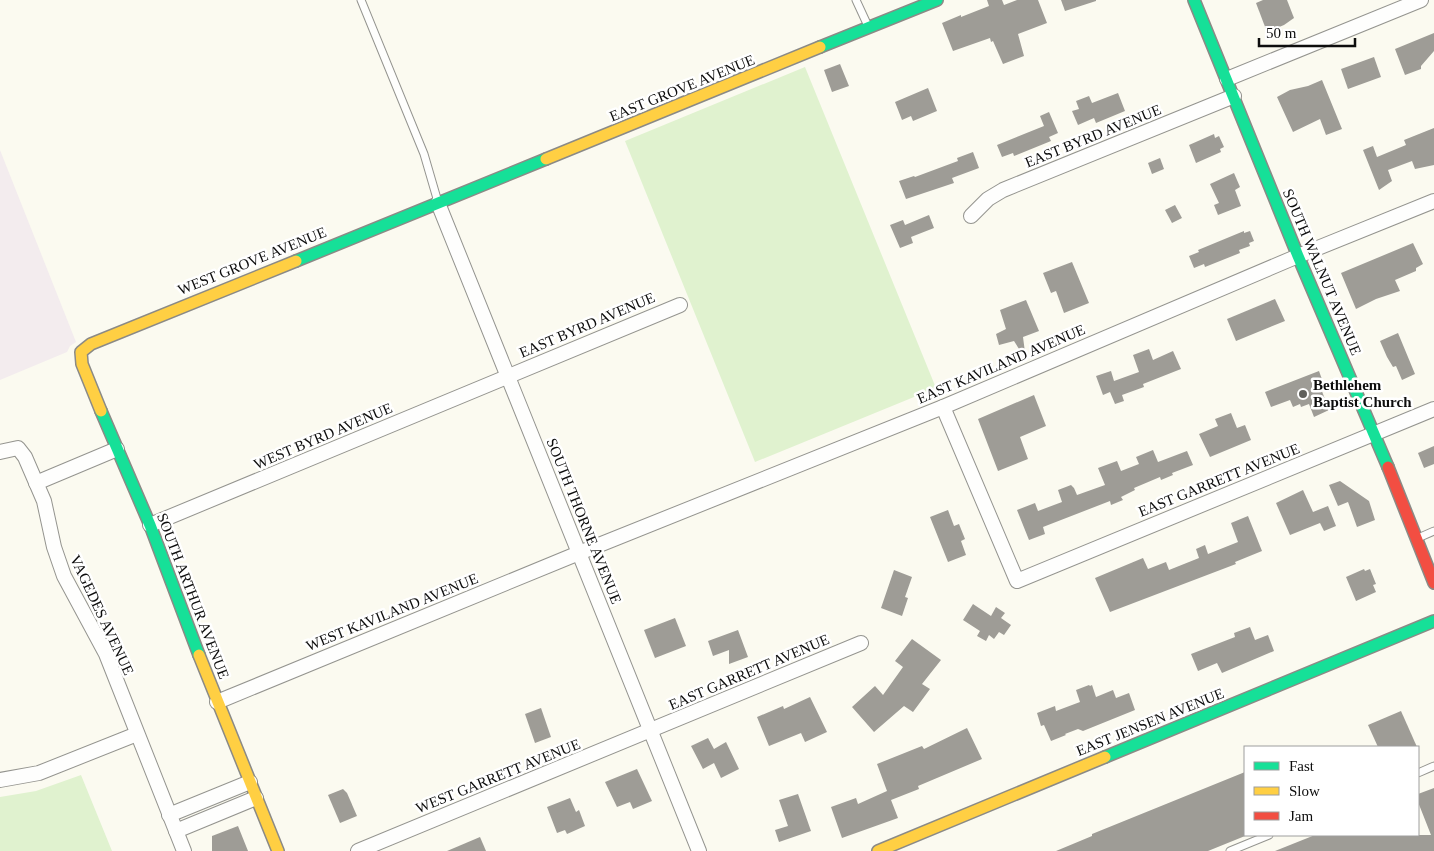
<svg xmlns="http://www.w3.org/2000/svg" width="1434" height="851" font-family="Georgia,serif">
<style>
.industrial{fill:#f3ecee}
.green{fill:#e0f2cf}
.building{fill:#9e9c96}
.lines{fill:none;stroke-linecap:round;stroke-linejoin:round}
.lane-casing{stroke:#94948f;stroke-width:9}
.street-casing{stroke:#94948f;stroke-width:16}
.fast-casing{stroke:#8b8a86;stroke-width:14}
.slow-casing{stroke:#8b8a86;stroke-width:14}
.jam-casing{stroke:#8b8a86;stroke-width:14}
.lane{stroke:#fefefd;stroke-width:7}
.street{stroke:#fefefd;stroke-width:14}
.fast{stroke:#16e098;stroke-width:11}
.slow{stroke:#ffcf43;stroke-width:11}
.jam{stroke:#f24e42;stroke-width:11}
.poi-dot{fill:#60605c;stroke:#fff;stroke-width:2}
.labels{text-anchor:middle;stroke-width:5;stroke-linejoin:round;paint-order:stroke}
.street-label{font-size:15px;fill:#0d0d0d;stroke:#fff}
.poi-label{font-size:15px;font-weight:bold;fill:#0d0d0d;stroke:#fff;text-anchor:start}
</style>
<rect width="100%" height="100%" fill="#fbfaf0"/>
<!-- industrial -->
<polygon class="industrial" points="0,150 76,342 70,346 67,352 0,380"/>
<!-- green -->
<g class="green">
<polygon points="805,67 936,388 755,462 625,141"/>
<polygon points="81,775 112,851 0,851 0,797 36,791"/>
</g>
<!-- building -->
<g class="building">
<polygon points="987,0 1002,0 1004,5 1017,0 1038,0 1047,23 1018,34 1024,56 1003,64 993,41 991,42 990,38 953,51 942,23 961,15 961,17 989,6"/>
<polygon points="1061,0 1096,0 1096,1 1065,11"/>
<polygon points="1263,0 1287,0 1294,18 1284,25 1267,32 1256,3"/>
<polygon points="1434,33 1434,51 1421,66 1421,69 1405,75 1395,49"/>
<polygon points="1374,57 1381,77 1348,89 1341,69"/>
<polygon points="840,64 849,86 832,92 824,70"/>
<polygon points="1322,80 1342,129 1326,135 1320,119 1293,132 1277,97 1290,90 1308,86"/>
<polygon points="928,88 937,111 913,121 911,116 902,120 895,102"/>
<polygon points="1118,93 1125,111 1096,123 1094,118 1078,125 1072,111 1079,109 1076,101 1089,96 1092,103"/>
<polygon points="1049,112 1058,133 1049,137 1051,141 1014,156 1013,153 1002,157 997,145 1044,126 1040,116"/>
<polygon points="1434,128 1434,165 1415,169 1412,161 1388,170 1392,181 1379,190 1363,150 1373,146 1377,157 1406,145 1404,140"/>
<polygon points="1214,134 1215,138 1219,136 1224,147 1220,149 1221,152 1196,163 1189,145"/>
<polygon points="973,152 979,168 952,178 954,183 906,199 899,181 914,176 915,177 958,161 957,158"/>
<polygon points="1160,158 1164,169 1152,174 1148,163"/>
<polygon points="1234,173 1240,187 1235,190 1241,206 1218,215 1214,205 1219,203 1210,184"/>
<polygon points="1175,205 1182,218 1172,223 1165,210"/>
<polygon points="929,215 934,228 911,237 913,243 900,248 890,225 903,220 905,225"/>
<polygon points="1244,231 1244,233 1250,231 1254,241 1249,243 1250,246 1239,250 1240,253 1205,267 1204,264 1194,268 1189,256 1199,252 1198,250"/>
<polygon points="1413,243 1423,264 1416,268 1416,271 1395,280 1400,291 1376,299 1356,309 1341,273"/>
<polygon points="1072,262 1089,303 1064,313 1056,291 1051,293 1043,273"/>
<polygon points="1275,299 1285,321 1236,341 1227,319"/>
<polygon points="1026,300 1039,331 1023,337 1026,360 1014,341 999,345 996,334 1006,329 1000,310"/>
<polygon points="1398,333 1415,374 1402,380 1396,366 1393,367 1387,357 1380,341"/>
<polygon points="1149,349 1153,360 1173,351 1181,369 1143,384 1144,387 1122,395 1124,401 1115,404 1110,392 1103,395 1096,376 1111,371 1114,381 1139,372 1133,355"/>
<polygon points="1319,371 1324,385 1320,386 1329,410 1314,417 1309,404 1301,407 1300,404 1293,407 1290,400 1271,407 1265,392"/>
<polygon points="1034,395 1046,426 1020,437 1028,459 998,471 978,419"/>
<polygon points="1231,413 1237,428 1245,425 1251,440 1210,457 1199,434 1218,426 1215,419"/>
<polygon points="1434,446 1434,464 1424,468 1418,453"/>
<polygon points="1153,450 1158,462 1187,451 1193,465 1172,473 1173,475 1161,480 1160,477 1134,488 1135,490 1121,497 1123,500 1111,505 1110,501 1043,527 1045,534 1029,540 1017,510 1035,503 1038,511 1062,502 1058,490 1071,485 1074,488 1077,495 1105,485 1098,468 1117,461 1121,471 1139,464 1136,457"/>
<polygon points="1340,481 1369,501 1375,520 1357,527 1348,502 1338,506 1329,485"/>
<polygon points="1303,490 1313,512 1328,506 1336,526 1324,531 1320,523 1290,535 1276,503"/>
<polygon points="948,510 954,526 959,524 965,539 961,541 966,555 948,562 930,517"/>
<polygon points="1248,516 1262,551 1235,562 1236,564 1110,612 1095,578 1143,558 1148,569 1166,562 1169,570 1199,558 1196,549 1205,545 1208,554 1238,542 1231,523"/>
<polygon points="1364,569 1365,571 1370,569 1376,584 1373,585 1376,592 1356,601 1346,577"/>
<polygon points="894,570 912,577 905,597 908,598 902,616 881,608"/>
<polygon points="973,604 991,616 996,607 1005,613 1001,618 1011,625 1004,635 999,632 994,639 989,635 986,641 977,636 980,631 963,620"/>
<polygon points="675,618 686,646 655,658 644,630"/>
<polygon points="1250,627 1255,640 1268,635 1274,651 1222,673 1217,663 1198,671 1191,654 1235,637 1234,633"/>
<polygon points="738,630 748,657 729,664 729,650 713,656 708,641"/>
<polygon points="912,639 941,660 922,684 930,689 913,712 904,706 874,732 852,707 875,686 883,695 903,667 895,661"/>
<polygon points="1089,685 1090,686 1092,685 1096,697 1113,690 1116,698 1129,693 1135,710 1083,731 1078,729 1065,734 1066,735 1051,741 1044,725 1041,726 1037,713 1055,706 1056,711 1080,702 1076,690"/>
<polygon points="810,697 827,732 805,742 801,733 769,746 757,717 783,706 784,709"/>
<polygon points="541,708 551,737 535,743 525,714"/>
<polygon points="1401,711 1417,747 1378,747 1368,725"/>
<polygon points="967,728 982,759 918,786 919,789 891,800 898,818 842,838 831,807 856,798 858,804 887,791 877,764 922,746 924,749"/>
<polygon points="708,738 714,749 726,742 739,769 721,778 714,763 703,769 691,746"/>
<polygon points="637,769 652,801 633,809 630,802 617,807 605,782"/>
<polygon points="1245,772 1245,836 1208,851 1056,851 1092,836 1092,834"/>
<polygon points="1434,788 1434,851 1275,851 1315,835 1431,835 1418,802 1418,794"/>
<polygon points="343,789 347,793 357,816 340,823 328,795"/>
<polygon points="798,794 811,831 779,842 775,830 788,826 779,800"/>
<polygon points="570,798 576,812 579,810 585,826 567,834 565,830 557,833 547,807"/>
<polygon points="238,826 248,851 212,851 212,836"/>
<polygon points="480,837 486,851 447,851"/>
</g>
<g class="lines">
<!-- lane casing -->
<g class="lane-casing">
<g id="lane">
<polyline points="361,0 424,154 438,202"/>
<polyline points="856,0 868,26"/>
<polyline points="1418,538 1434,531"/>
<polyline points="1418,773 1434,766"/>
<polyline points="1230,851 1269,835"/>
</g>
</g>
<!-- street casing -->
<g class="street-casing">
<g id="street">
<polyline points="1227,79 1421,0"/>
<polyline points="438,203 699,851"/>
<polyline points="971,216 988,199 1003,190 1234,96"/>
<polyline points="943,407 1017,581 1434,409"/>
<polyline points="0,452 18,448 25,457 44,501 54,547 64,576 106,654 184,851"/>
<polyline points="36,483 117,449"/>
<polyline points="150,525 680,305"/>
<polyline points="217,702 579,553 943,407 1298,256 1434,201"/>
<polyline points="0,780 39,773 137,734"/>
<polyline points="169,815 250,782"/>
<polyline points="176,831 256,798"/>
<polyline points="358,851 861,643"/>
</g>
</g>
<!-- fast casing -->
<g class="fast-casing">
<g id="fast">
<polyline points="1194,0 1298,256 1388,467"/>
<polyline points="820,47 937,0"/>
<polyline points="296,261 546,159"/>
<polyline points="101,411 150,525 199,655"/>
<polyline points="1105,757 1434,621"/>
</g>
</g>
<!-- slow casing -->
<g class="slow-casing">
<g id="slow">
<polyline points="546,159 820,47"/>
<polyline points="101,411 82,364 81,352 91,344 296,261"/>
<polyline points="199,655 278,851"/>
<polyline points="878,851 1105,757"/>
</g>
</g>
<!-- jam casing -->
<g class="jam-casing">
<polyline id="jam" points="1388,467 1434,583"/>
</g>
<!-- lane -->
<use href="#lane" class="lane"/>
<!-- street -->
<use href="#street" class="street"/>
<!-- fast -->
<use href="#fast" class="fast"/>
<!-- slow -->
<use href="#slow" class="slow"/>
<!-- jam -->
<use href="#jam" class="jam"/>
</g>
<!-- markers -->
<circle class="poi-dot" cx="1303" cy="394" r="5"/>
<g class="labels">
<!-- street labels -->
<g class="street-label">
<text transform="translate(682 88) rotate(-22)" y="5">EAST GROVE AVENUE</text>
<text transform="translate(1093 136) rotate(-22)" y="5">EAST BYRD AVENUE</text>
<text transform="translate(252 261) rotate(-22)" y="5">WEST GROVE AVENUE</text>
<text transform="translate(1322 272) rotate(67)" y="5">SOUTH WALNUT AVENUE</text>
<text transform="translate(587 325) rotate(-23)" y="5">EAST BYRD AVENUE</text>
<text transform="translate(1001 364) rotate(-23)" y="5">EAST KAVILAND AVENUE</text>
<text transform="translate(323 436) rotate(-23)" y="5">WEST BYRD AVENUE</text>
<text transform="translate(1219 480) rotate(-22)" y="5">EAST GARRETT AVENUE</text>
<text transform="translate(584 521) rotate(68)" y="5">SOUTH THORNE AVENUE</text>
<text transform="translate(193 596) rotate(69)" y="5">SOUTH ARTHUR AVENUE</text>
<text transform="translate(392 612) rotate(-22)" y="5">WEST KAVILAND AVENUE</text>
<text transform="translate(102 615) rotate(65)" y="5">VAGEDES AVENUE</text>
<text transform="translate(749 672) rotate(-23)" y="5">EAST GARRETT AVENUE</text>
<text transform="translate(1150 722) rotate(-22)" y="5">EAST JENSEN AVENUE</text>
<text transform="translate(498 776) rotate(-22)" y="5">WEST GARRETT AVENUE</text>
</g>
<!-- poi labels -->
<g class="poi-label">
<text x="1313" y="390">Bethlehem<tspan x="1313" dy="17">Baptist Church</tspan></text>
</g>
</g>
<!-- legend -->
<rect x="1244" y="746" width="175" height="90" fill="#ffffff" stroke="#9e9e9e"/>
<rect x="1254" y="762" width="25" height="8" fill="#16e098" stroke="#9e9e9e"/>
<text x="1289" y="771" font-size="15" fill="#0d0d0d">Fast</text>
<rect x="1254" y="787" width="25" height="8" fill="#ffcf43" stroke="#9e9e9e"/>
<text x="1289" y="796" font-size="15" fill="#0d0d0d">Slow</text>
<rect x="1254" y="812" width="25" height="8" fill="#f24e42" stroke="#9e9e9e"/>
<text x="1289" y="821" font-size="15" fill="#0d0d0d">Jam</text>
<!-- scale -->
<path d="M1259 38v8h96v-8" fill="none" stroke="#0d0d0d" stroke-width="2.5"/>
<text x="1266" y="38" font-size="15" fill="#0d0d0d" stroke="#ffffff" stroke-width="4" paint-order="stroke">50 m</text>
</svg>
